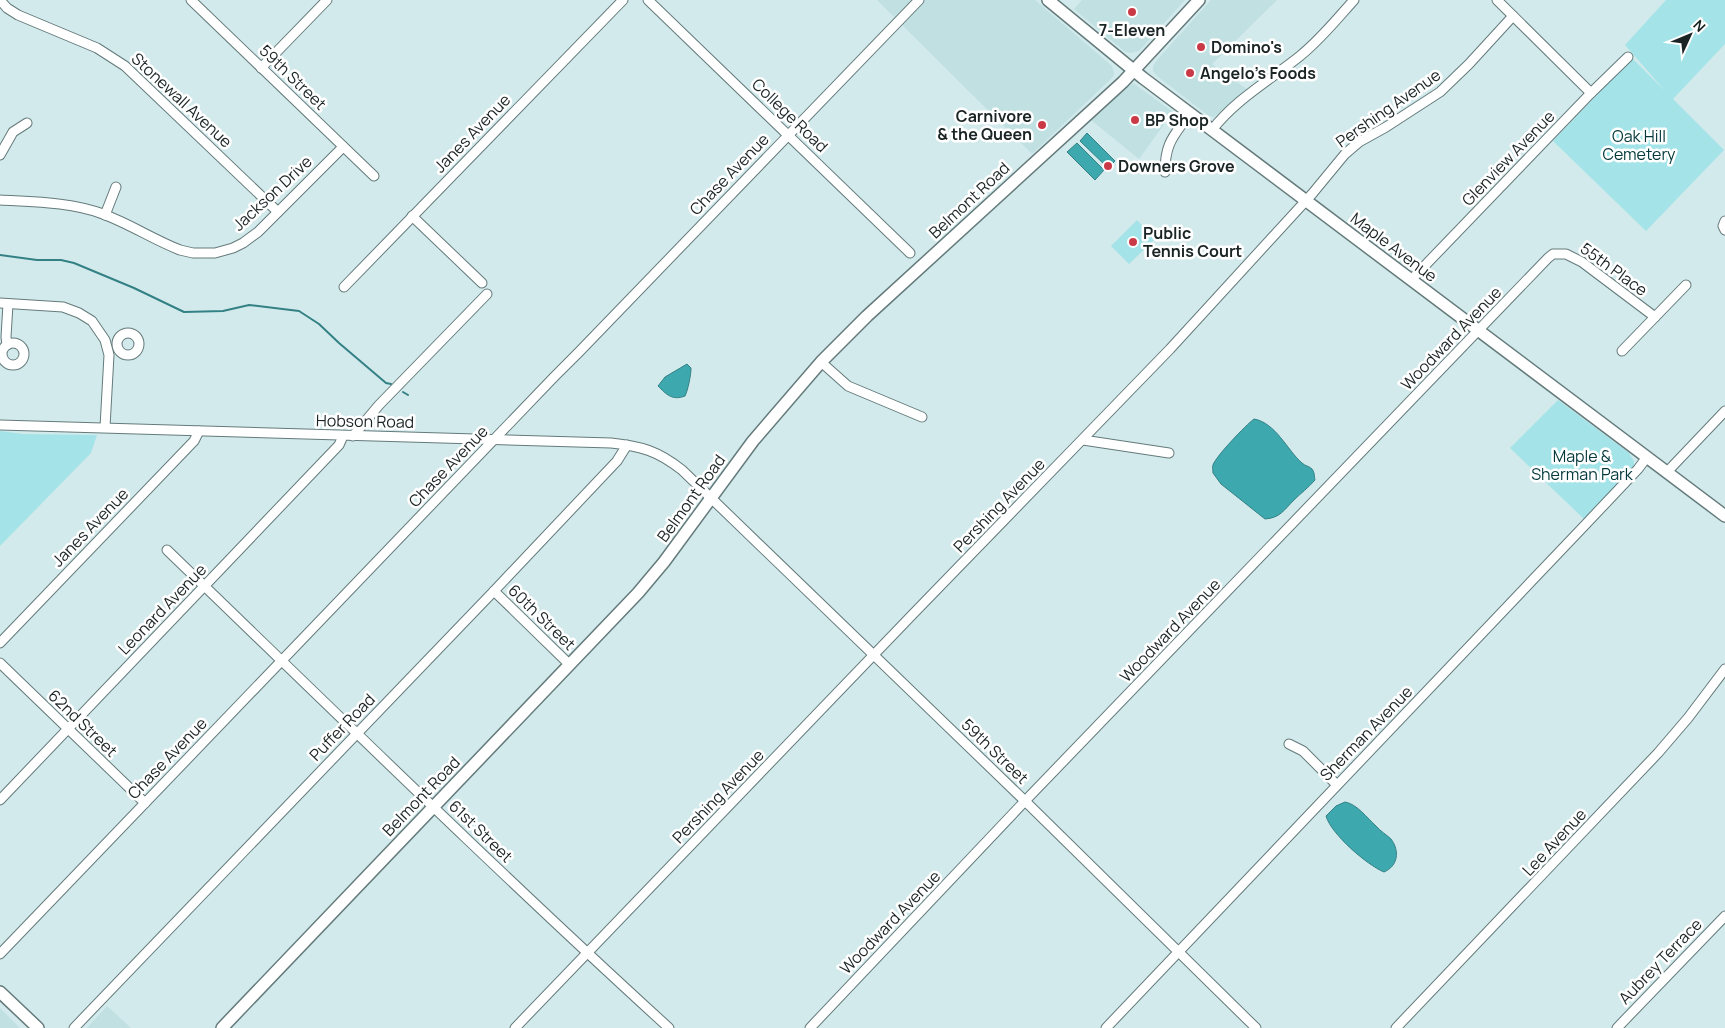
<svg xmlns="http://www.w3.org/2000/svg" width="1725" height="1028" font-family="Manrope,sans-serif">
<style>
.built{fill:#c0e0e2}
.green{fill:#a4e4e8}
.water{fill:#3da9af;stroke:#338185}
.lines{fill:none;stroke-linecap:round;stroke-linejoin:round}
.stream{stroke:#338185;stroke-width:2}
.minor-casing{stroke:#647a7b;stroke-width:11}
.major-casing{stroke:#647a7b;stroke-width:14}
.minor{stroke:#fff;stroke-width:9}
.major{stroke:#fff;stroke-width:11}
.poi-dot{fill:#ca3a46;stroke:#fff;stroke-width:2}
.labels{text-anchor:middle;stroke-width:5;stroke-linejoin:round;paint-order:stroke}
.poi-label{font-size:16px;font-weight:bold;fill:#1b2424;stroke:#fff;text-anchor:start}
.street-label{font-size:16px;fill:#1b2424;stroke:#fff}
.park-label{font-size:16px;fill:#04383b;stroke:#fff}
</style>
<rect width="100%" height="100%" fill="#d3eaec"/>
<!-- built -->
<g class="built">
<polygon points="877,0 911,0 894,17"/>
<polygon points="924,0 1035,0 1112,66 1114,73 1113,77 1032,154 901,24"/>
<polygon points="1082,0 1185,0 1139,51 1130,53 1124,51 1074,9"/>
<polygon points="1211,0 1277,0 1212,64 1248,90 1214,117 1209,116 1157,76 1153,71 1153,67 1156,61"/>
<polygon points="1133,83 1173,112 1139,159 1091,120"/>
<polygon points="107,1006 131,1028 87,1028"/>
<polygon points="0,1008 20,1028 0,1028"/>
</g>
<!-- green -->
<g class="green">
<polygon points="1666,0 1725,0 1725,44 1673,99 1724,150 1646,231 1553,141 1632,58 1665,91 1625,45"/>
<polygon points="1137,220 1155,239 1129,264 1111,246"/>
<polygon points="1558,400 1629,453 1634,461 1634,466 1630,472 1585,520 1510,448"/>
<polygon points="0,431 24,434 97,435 91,453 0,546"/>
</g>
<!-- water -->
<g class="water">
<polygon points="1087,133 1115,161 1108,168 1080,141"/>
<polygon points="1077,143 1104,170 1095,180 1067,152"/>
<path d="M687,364L691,368C691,375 688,390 685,396C672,401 666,394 658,386L665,377Z"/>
<path d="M1254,419C1276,423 1287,450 1302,463C1305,466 1309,466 1312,469C1315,473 1314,476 1315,480C1308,488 1301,493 1294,500C1284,510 1280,518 1265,519L1221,484L1213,473C1213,470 1212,467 1213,465C1216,456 1246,425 1254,419Z"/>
<path d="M1345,802C1357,804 1367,818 1376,826C1380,831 1387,835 1391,839C1400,851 1398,866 1384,872C1367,865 1331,834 1326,816L1336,806Z"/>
</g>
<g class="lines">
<!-- stream -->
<g class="stream">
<polyline points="0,255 37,260 61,260 74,263 134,288 184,312 223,311 249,305 299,311 319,324 339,343 386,383 391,384"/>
<polyline points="403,392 408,395"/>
</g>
<!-- minor casing -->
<g class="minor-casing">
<g id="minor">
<polyline points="0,0 7,8 18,15 97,48 125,66 278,212"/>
<polyline points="191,0 374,176"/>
<polyline points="648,0 910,253"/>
<polyline points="1497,0 1591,93"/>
<polyline points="261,68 327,0"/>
<path d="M1212,130C1236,99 1270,80 1300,56C1321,39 1336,20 1354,0"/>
<polyline points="0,155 13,132 27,123"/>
<path d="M1165,172C1165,142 1174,136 1190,113"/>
<path d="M0,200C34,202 71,202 103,214C130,224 154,240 180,250L193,253H215L233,248L243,243L258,232L343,147"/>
<polyline points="105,215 116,187"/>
<polyline points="412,216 482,283"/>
<polyline points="1725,221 1723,226 1725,230"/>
<polyline points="1411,280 1591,93 1628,57"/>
<polyline points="344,287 623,0"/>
<polyline points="0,303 63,307 79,313 92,321 105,340 109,355 105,427"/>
<circle cx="128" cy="344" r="11"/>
<circle cx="13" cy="354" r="11"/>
<polyline points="7,345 6,337 8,304"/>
<polyline points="1622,351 1686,285"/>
<polyline points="821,362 848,386 922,417"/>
<path d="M0,425L611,443C641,446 658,451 682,470L1025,801L1256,1028"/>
<polyline points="353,436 379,405 487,294"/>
<polyline points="1083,440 1169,453"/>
<polyline points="1667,472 1725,411"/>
<path d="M167,550C333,710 498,872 669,1028"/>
<polyline points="494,591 570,665"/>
<polyline points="0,643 194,441 199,431"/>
<polyline points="0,663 145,803"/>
<polyline points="1289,744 1303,751 1337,785"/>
<polyline points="0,800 339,445 343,436"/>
<polyline points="0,954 554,377 579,352 919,0"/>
<polyline points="74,1028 494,591 617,461 627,445"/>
<polyline points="515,1028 913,614 1170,349 1312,194 1345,154 1359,142 1386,127 1440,92 1469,64 1513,16"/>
<polyline points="810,1028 1025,801 1548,258 1553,254 1566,254 1582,262 1655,317"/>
<polyline points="1106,1028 1585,525 1638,469 1647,457"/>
<polyline points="1396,1028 1658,753 1688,718 1725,669"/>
<polyline points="1617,1028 1725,916"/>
</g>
</g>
<!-- major casing -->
<g class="major-casing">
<g id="major">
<polyline points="1048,0 1143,78 1725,516"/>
<polyline points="0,992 38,1028"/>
<polyline points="222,1028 638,593 664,562 753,441 821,362 867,316 1123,82 1199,0"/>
</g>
</g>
<!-- minor -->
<use href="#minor" class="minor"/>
<!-- major -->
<use href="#major" class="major"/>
</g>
<!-- markers -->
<g class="poi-dot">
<circle cx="1132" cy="12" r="5"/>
<circle cx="1201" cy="47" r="5"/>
<circle cx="1190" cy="73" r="5"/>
<circle cx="1135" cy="120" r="5"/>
<circle cx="1042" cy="125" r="5"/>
<circle cx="1108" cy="166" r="5"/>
<circle cx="1133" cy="242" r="5"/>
</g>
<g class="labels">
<!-- poi labels -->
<g class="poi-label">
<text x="1132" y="36" text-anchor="middle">7-Eleven</text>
<text x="1211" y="53">Domino's</text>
<text x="1200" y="79">Angelo's Foods</text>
<text x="1032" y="122" text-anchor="end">Carnivore<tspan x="1032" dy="18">&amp; the Queen</tspan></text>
<text x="1145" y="126">BP Shop</text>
<text x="1118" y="172">Downers Grove</text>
<text x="1143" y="239">Public<tspan x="1143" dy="18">Tennis Court</tspan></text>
</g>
<!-- street labels -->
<g class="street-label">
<text transform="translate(293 77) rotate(44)" y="6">59th Street</text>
<text transform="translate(182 100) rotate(43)" y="6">Stonewall Avenue</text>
<text transform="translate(1388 108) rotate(-35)" y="6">Pershing Avenue</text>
<text transform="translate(790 115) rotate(44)" y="6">College Road</text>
<text transform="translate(472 133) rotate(-46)" y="6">Janes Avenue</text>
<text transform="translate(1508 158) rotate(-46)" y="6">Glenview Avenue</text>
<text transform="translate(729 174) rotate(-46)" y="6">Chase Avenue</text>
<text transform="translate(272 193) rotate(-43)" y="6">Jackson Drive</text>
<text transform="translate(969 200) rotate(-43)" y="6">Belmont Road</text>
<text transform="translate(1394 247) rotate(37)" y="6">Maple Avenue</text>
<text transform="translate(1614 269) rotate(36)" y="6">55th Place</text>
<text transform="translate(1451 338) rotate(-46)" y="6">Woodward Avenue</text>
<text transform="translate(365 421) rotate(1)" y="6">Hobson Road</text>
<text transform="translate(448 466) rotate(-46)" y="6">Chase Avenue</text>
<text transform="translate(691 498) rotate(-54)" y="6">Belmont Road</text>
<text transform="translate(999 505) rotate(-46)" y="6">Pershing Avenue</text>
<text transform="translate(90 527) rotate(-46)" y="6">Janes Avenue</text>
<text transform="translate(162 609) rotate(-46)" y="6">Leonard Avenue</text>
<text transform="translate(542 617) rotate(44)" y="6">60th Street</text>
<text transform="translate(1170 630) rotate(-46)" y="6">Woodward Avenue</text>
<text transform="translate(83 723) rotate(44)" y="6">62nd Street</text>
<text transform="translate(342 727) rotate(-46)" y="6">Puffer Road</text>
<text transform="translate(1366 733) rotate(-46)" y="6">Sherman Avenue</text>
<text transform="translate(995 751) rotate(44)" y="6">59th Street</text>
<text transform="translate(167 758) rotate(-46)" y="6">Chase Avenue</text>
<text transform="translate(421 796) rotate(-46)" y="6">Belmont Road</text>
<text transform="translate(718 796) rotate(-46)" y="6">Pershing Avenue</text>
<text transform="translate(481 831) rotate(44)" y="6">61st Street</text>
<text transform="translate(1554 842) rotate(-47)" y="6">Lee Avenue</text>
<text transform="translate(890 922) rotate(-46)" y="6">Woodward Avenue</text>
<text transform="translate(1660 961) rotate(-46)" y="6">Aubrey Terrace</text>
</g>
<!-- park labels -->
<g class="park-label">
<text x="1639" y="142">Oak Hill<tspan x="1639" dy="18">Cemetery</tspan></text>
<text x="1582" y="462">Maple &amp;<tspan x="1582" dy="18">Sherman Park</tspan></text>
</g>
</g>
<!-- north arrow -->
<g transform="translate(1690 35) rotate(46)" stroke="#ffffff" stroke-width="4" paint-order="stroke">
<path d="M0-4L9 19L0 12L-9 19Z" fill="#1b2424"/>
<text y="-8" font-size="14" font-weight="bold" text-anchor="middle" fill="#1b2424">N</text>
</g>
</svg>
